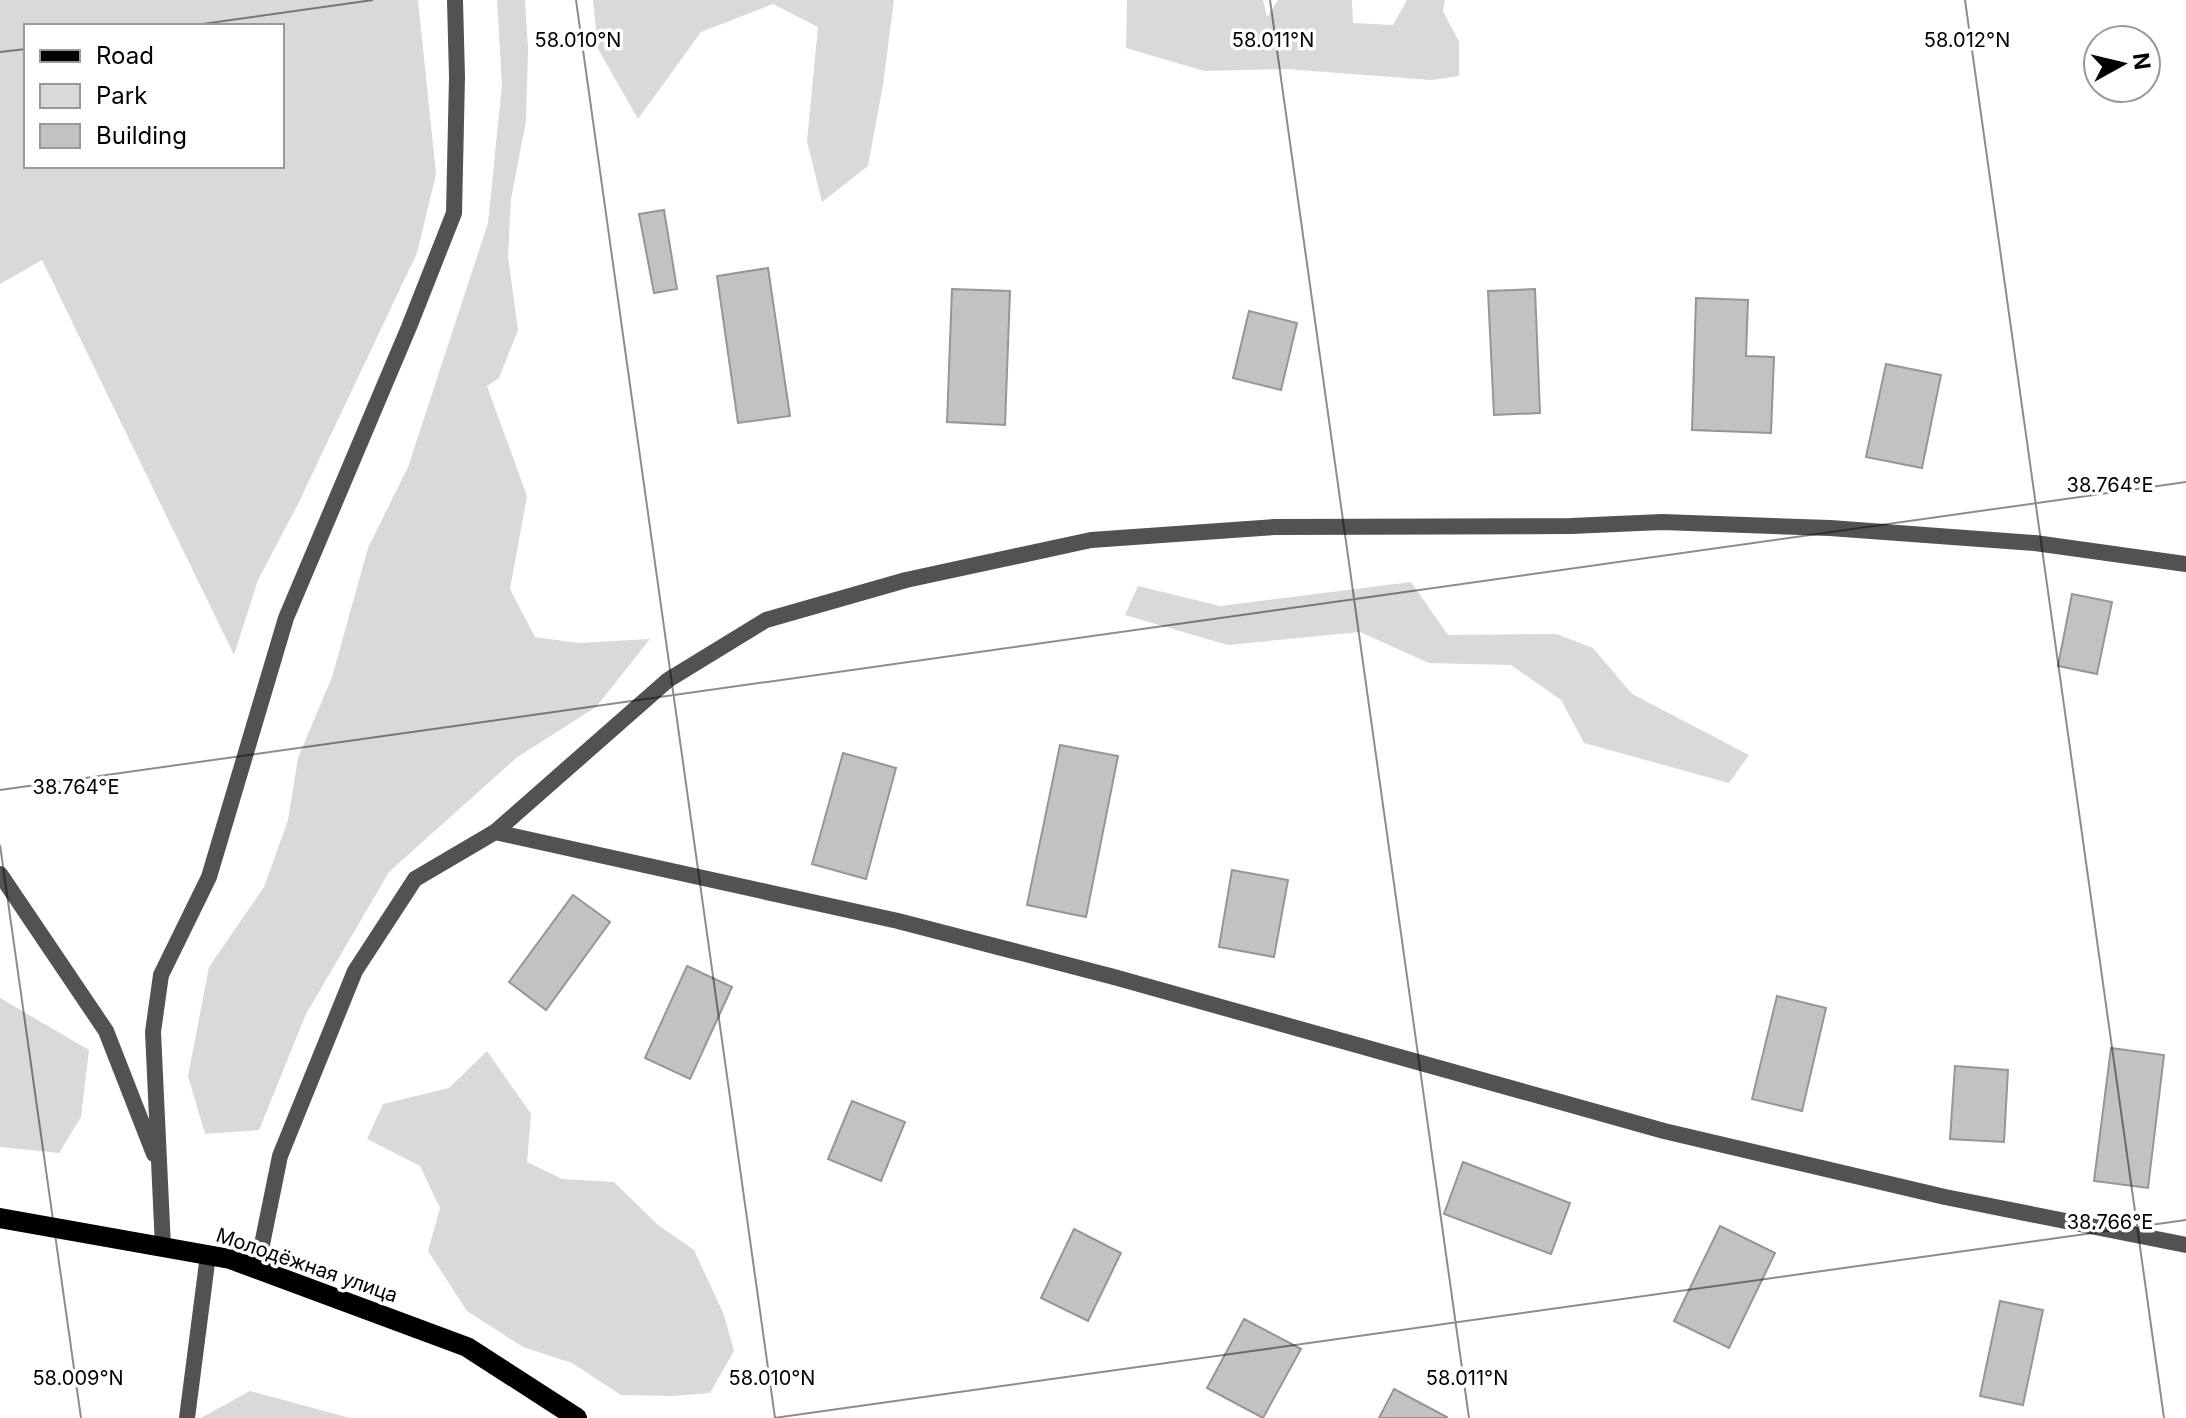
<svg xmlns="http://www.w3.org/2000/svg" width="2186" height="1418" font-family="Inter,sans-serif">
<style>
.green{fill:#d9d9d9;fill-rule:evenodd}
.building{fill:#c2c2c2;stroke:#969696;stroke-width:2}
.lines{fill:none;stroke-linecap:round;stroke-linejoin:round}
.service{stroke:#525252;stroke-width:16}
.minor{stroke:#525252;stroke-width:16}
.primary{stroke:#000;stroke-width:20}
.ticks{fill:none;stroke:#000;stroke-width:2;stroke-opacity:0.45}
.labels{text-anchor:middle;stroke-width:7;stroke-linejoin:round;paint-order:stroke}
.street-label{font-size:20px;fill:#000;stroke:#fff}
.ticks-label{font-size:20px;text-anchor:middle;fill:#000;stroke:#fff;stroke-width:7;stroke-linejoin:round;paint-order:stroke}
</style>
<rect width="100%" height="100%" fill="#fff"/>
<!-- green -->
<g class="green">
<path d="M0,0H418L436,174L417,253L298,504L258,580L234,655L42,260L0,284ZM26,26H282V166H26Z"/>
<polygon points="497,0 525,0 528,49 526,121 511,199 508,257 518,330 499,378 487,386 527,496 510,589 535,637 578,643 650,639 596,707 516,758 389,872 306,1014 259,1130 205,1134 188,1076 209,967 264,887 288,820 298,758 332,677 368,548 408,467 488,223 502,84"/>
<polygon points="593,0 894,0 883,85 868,166 822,202 807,141 818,27 773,4 701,32 638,119 598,49"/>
<polygon points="1127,0 1263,0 1267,17 1278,0 1352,0 1353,23 1393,25 1407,0 1445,0 1443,11 1459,42 1459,76 1431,80 1286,69 1204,71 1126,48"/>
<polygon points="1411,582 1448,635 1556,634 1593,648 1632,694 1749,755 1729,783 1584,743 1561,700 1511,665 1429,663 1360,632 1228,645 1125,615 1138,586 1220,606"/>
<polygon points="0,998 89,1050 81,1117 59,1153 0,1147"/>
<polygon points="487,1051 531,1114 527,1162 562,1179 614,1182 658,1225 694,1250 724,1315 734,1351 710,1393 673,1396 621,1395 572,1363 523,1347 467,1311 428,1251 440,1208 420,1166 367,1139 383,1104 449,1088"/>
<polygon points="250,1391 350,1418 201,1418"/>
</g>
<!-- building -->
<g class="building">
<polygon points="664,210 677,289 654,293 639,214"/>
<polygon points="768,268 790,416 738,423 717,276"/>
<polygon points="952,289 1010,291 1005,425 947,422"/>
<polygon points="1535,289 1540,413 1494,415 1488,291"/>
<polygon points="1696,298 1748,300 1746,356 1774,357 1771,433 1692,430"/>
<polygon points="1249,311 1297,323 1281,390 1233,378"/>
<polygon points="1886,364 1941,375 1922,468 1866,457"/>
<polygon points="2072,594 2112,602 2097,674 2058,666"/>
<polygon points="1060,745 1118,756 1086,917 1027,905"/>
<polygon points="843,753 896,768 866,879 812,864"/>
<polygon points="1232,870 1288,880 1274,957 1219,947"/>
<polygon points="573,895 610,922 546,1010 509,982"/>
<polygon points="687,966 732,987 690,1079 645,1058"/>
<polygon points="1777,996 1826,1008 1802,1111 1752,1099"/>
<polygon points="2111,1048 2164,1055 2148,1188 2094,1181"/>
<polygon points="1955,1066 2008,1070 2004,1142 1950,1139"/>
<polygon points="852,1101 905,1122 881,1181 828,1159"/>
<polygon points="1463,1162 1570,1203 1551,1254 1444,1214"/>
<polygon points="1720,1226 1775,1253 1729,1348 1674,1321"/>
<polygon points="1074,1229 1121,1253 1088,1321 1041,1298"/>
<polygon points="2000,1301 2043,1310 2023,1405 1980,1396"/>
<polygon points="1244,1319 1301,1349 1263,1418 1207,1388"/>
<polygon points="1394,1389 1447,1417 1447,1418 1379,1418"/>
</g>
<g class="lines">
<!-- service -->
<polyline class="service" points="187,1418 208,1255"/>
<!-- minor -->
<g class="minor">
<polyline points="495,832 898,921 1114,977 1664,1131 1945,1197 2186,1245"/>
<polyline points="0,874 106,1031 154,1154"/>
<polyline points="163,1247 153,1032 161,975 209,877 286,618 409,327 454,213 457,77 455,0"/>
<polyline points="257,1269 280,1156 355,971 415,879 495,832 668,680 766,620 906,580 1091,540 1275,527 1571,526 1662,522 1830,528 2035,543 2186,564"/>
</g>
<!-- primary -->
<polyline class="primary" points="0,1218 230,1259 467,1347 577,1418"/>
</g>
<!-- ticks -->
<path class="ticks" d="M576,0L775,1418M1270,0L1469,1418M1965,0L2164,1418M188,26L373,0M0,52L26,49M0,790L2186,482M0,845L81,1418M774,1418L2186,1220"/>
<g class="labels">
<!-- street labels -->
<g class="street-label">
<text transform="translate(307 1265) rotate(19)" y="7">Молодёжная улица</text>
</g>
</g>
<g class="ticks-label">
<text x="578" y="47">58.010°N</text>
<text x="1273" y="47">58.011°N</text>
<text x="1967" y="47">58.012°N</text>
<text x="2110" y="492">38.764°E</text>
<text x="76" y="794">38.764°E</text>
<text x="2110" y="1229">38.766°E</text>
<text x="78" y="1385">58.009°N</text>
<text x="772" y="1385">58.010°N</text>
<text x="1467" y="1385">58.011°N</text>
</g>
<!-- legend -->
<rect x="24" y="24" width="260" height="144" fill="#ffffff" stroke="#999999" stroke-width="2"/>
<rect x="40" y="50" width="40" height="12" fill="#000000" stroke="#999999" stroke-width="2"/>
<text x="96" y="64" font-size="24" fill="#000000">Road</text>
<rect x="40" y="84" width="40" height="24" fill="#d9d9d9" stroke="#999999" stroke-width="2"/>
<text x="96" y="104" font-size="24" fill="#000000">Park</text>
<rect x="40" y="124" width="40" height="24" fill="#c2c2c2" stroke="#999999" stroke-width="2"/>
<text x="96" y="144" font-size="24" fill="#000000">Building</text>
<!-- north arrow -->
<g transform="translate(2122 64) rotate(82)"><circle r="38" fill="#ffffff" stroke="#999999" stroke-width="2"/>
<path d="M0-6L14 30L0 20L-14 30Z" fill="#000000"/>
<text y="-12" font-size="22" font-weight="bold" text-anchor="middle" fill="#000000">N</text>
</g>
</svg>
